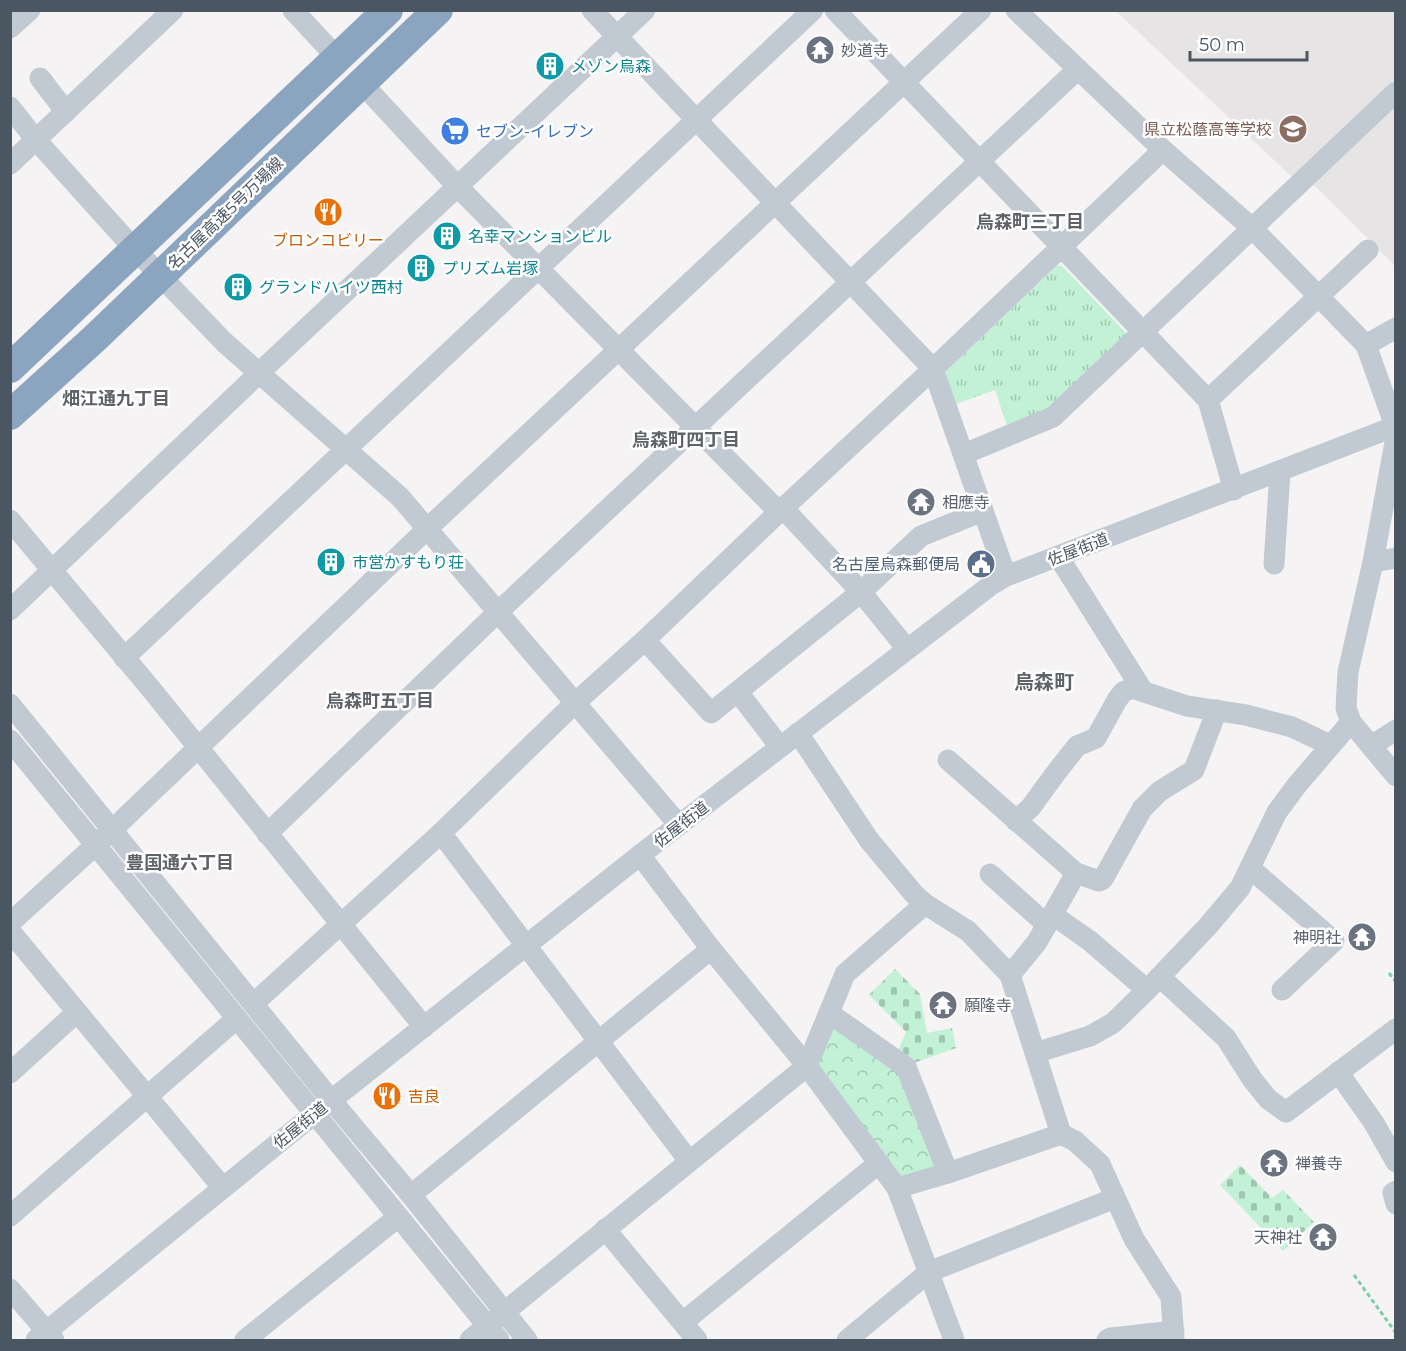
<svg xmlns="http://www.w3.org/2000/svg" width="1406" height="1351" font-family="Montserrat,'Noto Sans JP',sans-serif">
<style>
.education{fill:#e6e4e5}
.grass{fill:url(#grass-tufts)}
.cemetery{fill:url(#cemetery-stones)}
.park{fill:url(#park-crowns)}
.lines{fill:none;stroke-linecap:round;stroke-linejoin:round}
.path{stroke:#7ad0a6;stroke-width:3;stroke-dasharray:4.5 3;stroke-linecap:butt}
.minor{stroke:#c1cad2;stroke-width:21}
.highway{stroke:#8ba5c1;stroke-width:30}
.labels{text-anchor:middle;stroke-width:5;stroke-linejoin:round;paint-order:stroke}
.worship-label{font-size:16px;fill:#5b616d;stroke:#fff;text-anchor:start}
.culture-label{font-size:16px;fill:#0d838f;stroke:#fff;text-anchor:start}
.education-label{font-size:16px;fill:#785e54;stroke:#fff;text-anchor:end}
.shop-label{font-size:16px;fill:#366cbe;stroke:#fff;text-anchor:start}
.street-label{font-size:16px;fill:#4a5661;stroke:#fff}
.food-label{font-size:16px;fill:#c56008;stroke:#fff}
.service-label{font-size:16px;fill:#4e5e75;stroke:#fff;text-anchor:end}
.neighbourhood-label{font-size:18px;font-weight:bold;fill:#5f6368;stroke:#fff}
.quarter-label{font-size:20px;font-weight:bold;fill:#5f6368;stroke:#fff}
</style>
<defs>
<pattern id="grass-tufts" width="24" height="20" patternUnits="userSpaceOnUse" patternTransform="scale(1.5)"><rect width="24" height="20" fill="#c3f1d5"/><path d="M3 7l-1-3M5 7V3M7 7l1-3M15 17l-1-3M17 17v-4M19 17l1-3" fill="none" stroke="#a0c6b0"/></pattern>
<pattern id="cemetery-stones" width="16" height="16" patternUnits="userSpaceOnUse" patternTransform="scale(1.5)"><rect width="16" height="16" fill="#c3f1d5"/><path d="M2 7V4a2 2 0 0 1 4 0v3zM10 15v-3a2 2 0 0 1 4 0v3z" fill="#a0c6b0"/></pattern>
<pattern id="park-crowns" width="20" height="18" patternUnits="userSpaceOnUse" patternTransform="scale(1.5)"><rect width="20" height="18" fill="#c3f1d5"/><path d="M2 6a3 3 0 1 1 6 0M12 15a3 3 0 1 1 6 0" fill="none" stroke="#a0c6b0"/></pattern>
</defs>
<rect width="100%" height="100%" fill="#f5f3f3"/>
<!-- education -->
<g class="education">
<polygon points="1116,11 1395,11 1395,80 1293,178"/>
<polygon points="1395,103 1395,266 1312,183"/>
</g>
<!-- grass -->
<polygon class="grass" points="1057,266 1062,266 1126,333 1126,337 1052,409 1008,429 995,390 953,405 944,378 947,370"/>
<!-- cemetery -->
<g class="cemetery">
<polygon points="895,969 920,994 927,1033 952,1028 956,1048 911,1064 898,1051 906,1032 869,995"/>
<polygon points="1240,1165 1272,1198 1283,1190 1314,1222 1283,1251 1220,1185"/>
</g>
<!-- park -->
<polygon class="park" points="834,1020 903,1071 941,1170 906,1181 897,1173 818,1065"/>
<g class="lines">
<!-- path -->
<g class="path">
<polyline points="1389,973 1396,982"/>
<polyline points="1354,1275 1396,1333"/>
</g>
<!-- minor -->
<g class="minor">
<polyline points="293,10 330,50"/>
<polyline points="592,10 933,369 1006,576"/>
<polyline points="835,10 1208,400 1234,490"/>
<polyline points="1016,10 1163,150 1253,229 1366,345 1395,426"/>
<polyline points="10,28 30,10"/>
<polyline points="40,78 66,112"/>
<polyline points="370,92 458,187 779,512"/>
<polyline points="10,107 36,140 127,241 224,342 400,497 679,825"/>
<polyline points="10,164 173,10"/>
<polyline points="1366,345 1396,328"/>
<polyline points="1208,400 1368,250"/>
<polyline points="964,454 1053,417 1396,92"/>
<polyline points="783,508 861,592 907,649"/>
<polyline points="10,520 151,689 424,1027"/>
<polyline points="1058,556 1143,691"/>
<polyline points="1373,562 1396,558"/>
<polyline points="1274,564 1280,472"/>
<polyline points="10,610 258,374 645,10"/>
<polyline points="645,640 711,713 861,592 921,536 983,511"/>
<polyline points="124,658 813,10"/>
<polyline points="738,692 780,747"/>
<polyline points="10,704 331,1100 411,1195 527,1340"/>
<polyline points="1351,722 1396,776"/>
<polyline points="798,733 869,840 914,894 925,904 968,931 1010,975 1061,1134 1075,1141 1100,1164 1134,1239 1171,1297 1174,1340"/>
<polyline points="10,740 499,1340"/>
<polyline points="1371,746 1396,730"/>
<polyline points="948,760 1076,873"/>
<polyline points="1016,821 1031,807 1055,774 1077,746 1096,738 1117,700 1123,692 1132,688 1187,706 1246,715 1292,727 1330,745"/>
<polyline points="441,833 689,1161"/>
<polyline points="267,834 498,612 1078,69"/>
<polyline points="640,855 711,949 807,1066 897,1188 954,1340"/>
<polyline points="1250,868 1334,941 1282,990"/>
<polyline points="990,874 1047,925"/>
<polyline points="1053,915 1090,941 1147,990"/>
<polyline points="10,923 112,830 428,528 981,10"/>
<polyline points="10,931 223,1188"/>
<polyline points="1010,975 1037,942 1076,873 1099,881 1103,879 1142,809 1160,791 1194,770 1217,710"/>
<polyline points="1160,977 1226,1038 1252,1079 1268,1099 1286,1112 1396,1029"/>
<polyline points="253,1004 441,833 575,703 645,640 779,512 933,369 1163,150"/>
<polyline points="829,1013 906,1067 948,1173"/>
<polyline points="1035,1053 1090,1036 1113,1023 1147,990 1208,926 1240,888 1277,812 1297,785 1351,722 1346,708 1348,672 1373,562 1396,437"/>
<polyline points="1338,1072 1374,1123 1396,1162"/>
<polyline points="10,1073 76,1013"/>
<polyline points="897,1188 948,1173 1061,1134"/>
<polyline points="1396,1191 1393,1193 1396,1204"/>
<polyline points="411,1195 711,949"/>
<polyline points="10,1216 236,1019"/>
<polyline points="605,1229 697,1340"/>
<polyline points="10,1289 54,1340"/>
<polyline points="683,1322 879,1163"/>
<polyline points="36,1340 314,1114 640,855 991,585 1006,576 1396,426"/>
<polyline points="245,1340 398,1217"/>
<polyline points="470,1340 807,1066 845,974 925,904"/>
<polyline points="847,1340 929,1272 1115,1198"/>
<polyline points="1107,1340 1111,1338 1174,1331"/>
</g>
<!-- highway -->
<g class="highway">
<polyline points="10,368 388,10"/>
<polyline points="10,415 94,339 438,10"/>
</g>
</g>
<!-- icons -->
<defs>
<g id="temple-disc" transform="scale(1.5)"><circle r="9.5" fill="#6b7280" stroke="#fff"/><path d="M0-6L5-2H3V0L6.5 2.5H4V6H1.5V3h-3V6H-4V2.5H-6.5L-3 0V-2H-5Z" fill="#fff"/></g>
<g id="building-disc" transform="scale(1.5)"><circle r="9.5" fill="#0f9aa8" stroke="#fff"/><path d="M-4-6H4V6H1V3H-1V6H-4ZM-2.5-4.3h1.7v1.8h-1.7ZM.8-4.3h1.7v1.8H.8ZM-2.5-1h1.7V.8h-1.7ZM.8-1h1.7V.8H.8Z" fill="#fff"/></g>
<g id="school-disc" transform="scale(1.5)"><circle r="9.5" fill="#8d6e63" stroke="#fff"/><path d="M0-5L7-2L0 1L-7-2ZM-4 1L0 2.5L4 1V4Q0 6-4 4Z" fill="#fff"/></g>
<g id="supermarket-disc" transform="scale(1.5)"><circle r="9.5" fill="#3f7fe0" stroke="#fff"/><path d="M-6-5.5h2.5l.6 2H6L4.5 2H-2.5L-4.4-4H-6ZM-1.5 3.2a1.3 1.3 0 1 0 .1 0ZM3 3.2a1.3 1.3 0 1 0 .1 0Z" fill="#fff"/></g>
<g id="restaurant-disc" transform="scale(1.5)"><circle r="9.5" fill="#e8710a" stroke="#fff"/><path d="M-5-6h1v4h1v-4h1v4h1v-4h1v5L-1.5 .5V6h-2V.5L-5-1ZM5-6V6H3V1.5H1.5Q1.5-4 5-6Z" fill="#fff"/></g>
<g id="civic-disc" transform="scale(1.5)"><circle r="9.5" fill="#5c6f8a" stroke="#fff"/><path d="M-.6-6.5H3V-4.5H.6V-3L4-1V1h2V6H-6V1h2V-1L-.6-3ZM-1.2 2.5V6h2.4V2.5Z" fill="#fff"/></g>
</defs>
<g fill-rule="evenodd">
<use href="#temple-disc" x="820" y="50"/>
<use href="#building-disc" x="550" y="66"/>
<use href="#school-disc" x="1293" y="129"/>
<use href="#supermarket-disc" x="455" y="131"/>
<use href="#restaurant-disc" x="328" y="212"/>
<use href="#building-disc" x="447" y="236"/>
<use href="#building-disc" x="421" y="268"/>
<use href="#building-disc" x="238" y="287"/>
<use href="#temple-disc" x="921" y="502"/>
<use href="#building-disc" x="331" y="562"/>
<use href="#civic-disc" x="981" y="564"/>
<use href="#temple-disc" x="1362" y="937"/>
<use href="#temple-disc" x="943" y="1005"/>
<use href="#restaurant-disc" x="387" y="1096"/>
<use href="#temple-disc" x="1274" y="1163"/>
<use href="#temple-disc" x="1323" y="1237"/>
</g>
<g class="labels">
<!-- worship labels -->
<g class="worship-label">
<text x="841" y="56">妙道寺</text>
<text x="942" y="508">相應寺</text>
<text x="1341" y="943" text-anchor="end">神明社</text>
<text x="964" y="1011">願隆寺</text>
<text x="1295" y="1169">禅養寺</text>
<text x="1302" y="1243" text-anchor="end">天神社</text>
</g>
<!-- culture labels -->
<g class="culture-label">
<text x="571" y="72">メゾン烏森</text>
<text x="468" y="242">名幸マンションビル</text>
<text x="442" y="274">プリズム岩塚</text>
<text x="259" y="293">グランドハイツ西村</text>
<text x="352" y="568">市営かすもり荘</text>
</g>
<!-- education labels -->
<g class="education-label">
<text x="1272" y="135">県立松蔭高等学校</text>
</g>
<!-- shop labels -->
<g class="shop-label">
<text x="476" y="137">セブン-イレブン</text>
</g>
<!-- street labels -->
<g class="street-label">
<text transform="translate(225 213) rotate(-44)" y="6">名古屋高速5号万場線</text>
<text transform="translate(1078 549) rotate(-21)" y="6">佐屋街道</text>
<text transform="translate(681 824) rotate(-38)" y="6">佐屋街道</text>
<text transform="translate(300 1125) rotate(-39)" y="6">佐屋街道</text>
</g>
<!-- food labels -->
<g class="food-label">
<text x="328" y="246">ブロンコビリー</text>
<text x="408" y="1102" text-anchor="start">吉良</text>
</g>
<!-- service labels -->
<g class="service-label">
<text x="960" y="570">名古屋烏森郵便局</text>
</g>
<!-- neighbourhood labels -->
<g class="neighbourhood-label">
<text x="1030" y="228">烏森町三丁目</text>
<text x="116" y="405">畑江通九丁目</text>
<text x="686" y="446">烏森町四丁目</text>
<text x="380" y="707">烏森町五丁目</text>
<text x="180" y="869">豊国通六丁目</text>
</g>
<!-- quarter labels -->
<g class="quarter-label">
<text x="1044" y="689">烏森町</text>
</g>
</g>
<!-- border -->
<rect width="1406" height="1351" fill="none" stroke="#4a5661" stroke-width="24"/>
<!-- scale -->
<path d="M1190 51v9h117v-9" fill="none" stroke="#4a5661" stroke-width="3"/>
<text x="1199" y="51" font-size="18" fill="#4a5661" stroke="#ffffff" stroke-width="4.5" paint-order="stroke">50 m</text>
</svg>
